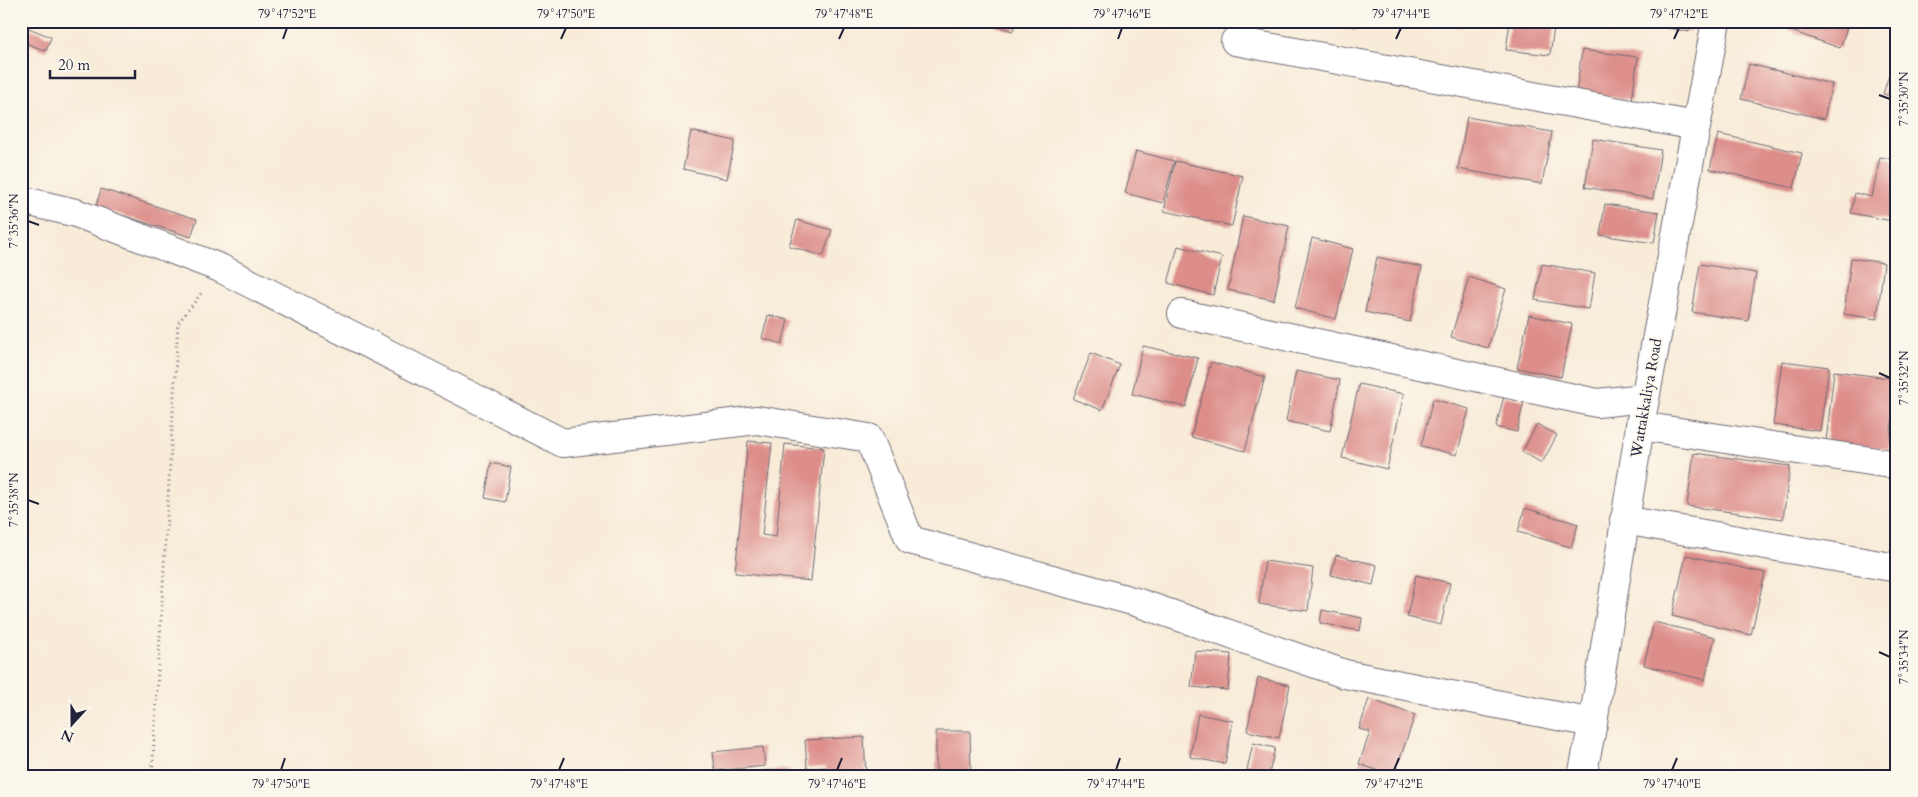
<svg xmlns="http://www.w3.org/2000/svg" width="1918" height="797" viewBox="0 0 1918 797" font-family="Cardo,serif">
  <style>
    .building { fill: #dd8e8a }
    .lines { fill: none; stroke-linecap: round; stroke-linejoin: round }
    .street-casing { stroke: #6d6872; stroke-width: 30 }
    .path { stroke: #6d6872; stroke-width: 3; stroke-dasharray: 1 4; stroke-linecap: butt }
    .street { stroke: #fff; stroke-width: 28 }
    .ticks { fill: none; stroke: #22223b; stroke-width: 2 }
    .labels { text-anchor: middle; stroke-width: 4; stroke-linejoin: round; paint-order: stroke }
    .street-label { font-size: 15px; fill: #22223b; stroke: #fbf7ec }
    .neatline { fill: none; stroke: #22223b; stroke-width: 2 }
    .ticks-label { font-size: 12px; text-anchor: middle; fill: #22223b }
  </style>
  <rect width="100%" height="100%" fill="#fbf7ec"/>
  <filter id="ink" filterUnits="userSpaceOnUse"><feTurbulence type="fractalNoise" baseFrequency=".02" numOctaves="2"/><feDisplacementMap in="SourceGraphic" scale="10" xChannelSelector="R" yChannelSelector="G"/><feConvolveMatrix kernelMatrix="1 2 1 2 8 2 1 2 1" color-interpolation-filters="sRGB"/></filter>
  <filter id="wash" filterUnits="userSpaceOnUse"><feTurbulence type="fractalNoise" baseFrequency=".0096" numOctaves="4" result="noise"/><feDisplacementMap in="SourceGraphic" scale="20" xChannelSelector="R" yChannelSelector="G"/><feGaussianBlur stdDeviation="1.12" result="paint"/><feColorMatrix in="noise" values="0 0 0 0 0 0 0 0 0 0 0 0 0 0 0 0 0 1.4 0 .05"/><feComposite in="paint" operator="in"/></filter>
  <g filter="url(#wash)">
    <rect width="100%" height="100%" fill="#f8ebd8"/>
    <g id="blocks">
      <!-- building -->
      <g class="building">
        <polygon points="996,21 1016,21 1013,31 995,26"/>
        <polygon points="1329,21 1357,21 1356,27"/>
        <polygon points="1433,21 1461,21 1460,27"/>
        <polygon points="1510,21 1555,21 1550,55 1506,50"/>
        <polygon points="1629,21 1690,21 1689,32"/>
        <polygon points="1762,21 1849,21 1840,48"/>
        <polygon points="21,25 51,37 46,51 21,41"/>
        <polygon points="1582,50 1638,57 1632,100 1576,93"/>
        <polygon points="1896,53 1897,53 1897,98 1883,94"/>
        <polygon points="1749,64 1832,84 1824,119 1741,99"/>
        <polygon points="1467,117 1552,132 1542,184 1458,169"/>
        <polygon points="691,131 735,141 727,179 683,169"/>
        <polygon points="1718,134 1802,153 1794,188 1710,169"/>
        <polygon points="1593,139 1661,150 1653,199 1585,187"/>
        <polygon points="1136,151 1174,161 1163,203 1125,193"/>
        <polygon points="1880,157 1897,160 1897,222 1851,213 1855,193 1872,197"/>
        <polygon points="1175,161 1243,176 1232,226 1164,211"/>
        <polygon points="101,189 197,219 191,237 96,207"/>
        <polygon points="1605,204 1659,212 1654,243 1600,235"/>
        <polygon points="1243,216 1289,226 1274,300 1228,290"/>
        <polygon points="797,220 832,230 823,256 789,246"/>
        <polygon points="1312,238 1353,249 1336,319 1295,308"/>
        <polygon points="1178,246 1222,257 1213,295 1168,283"/>
        <polygon points="1377,257 1422,267 1410,322 1365,312"/>
        <polygon points="1851,258 1884,263 1877,319 1844,314"/>
        <polygon points="1542,264 1595,273 1589,309 1535,300"/>
        <polygon points="1700,264 1756,273 1748,321 1692,312"/>
        <polygon points="1469,277 1506,289 1488,348 1451,337"/>
        <polygon points="768,315 788,320 782,344 762,338"/>
        <polygon points="1529,315 1572,324 1561,377 1517,368"/>
        <polygon points="1143,346 1198,358 1186,407 1132,394"/>
        <polygon points="1091,353 1120,365 1102,410 1073,399"/>
        <polygon points="1782,361 1829,367 1820,431 1773,425"/>
        <polygon points="1211,362 1265,377 1245,451 1191,437"/>
        <polygon points="1296,371 1340,380 1330,431 1286,421"/>
        <polygon points="1834,371 1897,379 1889,450 1826,442"/>
        <polygon points="1359,384 1404,394 1387,469 1342,458"/>
        <polygon points="1504,396 1524,400 1517,432 1496,427"/>
        <polygon points="1433,399 1469,409 1457,455 1421,446"/>
        <polygon points="1537,424 1557,435 1542,463 1522,452"/>
        <polygon points="748,441 772,443 762,535 776,537 785,444 824,448 811,581 735,573"/>
        <polygon points="1694,453 1790,466 1783,519 1687,506"/>
        <polygon points="491,463 511,467 505,502 485,498"/>
        <polygon points="1525,508 1578,524 1571,547 1518,532"/>
        <polygon points="1336,555 1377,565 1373,585 1331,575"/>
        <polygon points="1686,555 1765,573 1751,635 1672,616"/>
        <polygon points="1265,561 1313,568 1308,611 1259,604"/>
        <polygon points="1416,575 1450,583 1441,625 1407,617"/>
        <polygon points="1322,610 1362,618 1360,631 1320,623"/>
        <polygon points="1654,622 1715,637 1705,680 1644,665"/>
        <polygon points="1895,628 1897,628 1897,658 1893,658"/>
        <polygon points="1195,651 1231,654 1228,690 1191,687"/>
        <polygon points="1258,678 1290,685 1279,738 1247,731"/>
        <polygon points="1369,699 1415,715 1394,776 1359,764 1370,732 1359,729"/>
        <polygon points="1198,714 1233,721 1225,764 1190,757"/>
        <polygon points="936,731 970,731 971,773 936,774"/>
        <polygon points="864,737 866,776 826,776 826,767 807,768 805,740"/>
        <polygon points="1253,743 1275,748 1269,774 1247,770"/>
        <polygon points="763,747 765,766 715,771 713,752"/>
        <polygon points="789,769 789,776 742,776 742,773"/>
      </g>
    </g>
  </g>
  <g filter="url(#ink)">
    <use href="#blocks" fill-opacity="0" stroke="#6d6872" stroke-width="1"/>
    <g class="lines">
      <!-- street casing -->
      <g class="street-casing">
        <g id="street">
          <polyline points="1235,41 1696,126"/>
          <polyline points="21,200 76,213 220,268 563,443 757,420 869,438 910,540 1136,602 1345,674 1593,723"/>
          <polyline points="1182,314 1597,403 1645,398"/>
          <polyline points="1640,426 1897,465"/>
          <polyline points="1624,520 1897,568"/>
          <polyline points="1582,776 1593,723 1640,426 1716,21"/>
        </g>
      </g>
      <!-- path -->
      <polyline class="path" points="152,776 178,323 203,291"/>
      <!-- street -->
      <use href="#street" class="street"/>
    </g>
  </g>
  <!-- ticks -->
  <path class="ticks" d="M283 39 287 28M561 39 566 28M839 39 844 28M1118 39 1122 28M1396 39 1401 28M1674 39 1679 28M1879 95 1890 99M28 221 39 225M1879 373 1890 378M28 500 39 504M1879 652 1890 657M281 770 285 758M559 770 564 758M837 770 842 758M1116 770 1120 758M1394 770 1399 758M1672 770 1677 758"/>
  <g class="labels">
    <!-- street labels -->
    <g class="street-label">
      <text transform="translate(1646 398) rotate(-80)" y="5">Wattakkaliya Road</text>
    </g>
  </g>
  <!-- margin -->
  <rect width="1918" height="797" fill="none" stroke="#fbf7ec" stroke-width="55"/>
  <!-- north arrow -->
  <g transform="translate(72 724) rotate(201)" stroke="#fbf7ec" stroke-width="4" paint-order="stroke">
  <path d="M0-4L9 19L0 12L-9 19Z" fill="#22223b"/>
  <text y="-8" font-size="14" font-weight="bold" text-anchor="middle" fill="#22223b">N</text>
  </g>
  <!-- scale -->
  <path d="M50 70v8h85v-8" fill="none" stroke="#22223b" stroke-width="2.5"/>
  <text x="58" y="70" font-size="15" fill="#22223b" stroke="#fbf7ec" stroke-width="4" paint-order="stroke">20 m</text>
  <rect x="28" y="28" width="1862" height="742" class="neatline"/>
  <g class="ticks-label">
    <text x="287" y="18">79°47'52"E</text>
    <text x="566" y="18">79°47'50"E</text>
    <text x="844" y="18">79°47'48"E</text>
    <text x="1122" y="18">79°47'46"E</text>
    <text x="1401" y="18">79°47'44"E</text>
    <text x="1679" y="18">79°47'42"E</text>
    <text transform="translate(1904 99) rotate(-90)" y="4">7°35'30"N</text>
    <text transform="translate(14 221) rotate(-90)" y="4">7°35'36"N</text>
    <text transform="translate(1904 378) rotate(-90)" y="4">7°35'32"N</text>
    <text transform="translate(14 500) rotate(-90)" y="4">7°35'38"N</text>
    <text transform="translate(1904 657) rotate(-90)" y="4">7°35'34"N</text>
    <text x="281" y="788">79°47'50"E</text>
    <text x="559" y="788">79°47'48"E</text>
    <text x="837" y="788">79°47'46"E</text>
    <text x="1116" y="788">79°47'44"E</text>
    <text x="1394" y="788">79°47'42"E</text>
    <text x="1672" y="788">79°47'40"E</text>
  </g>
</svg>
